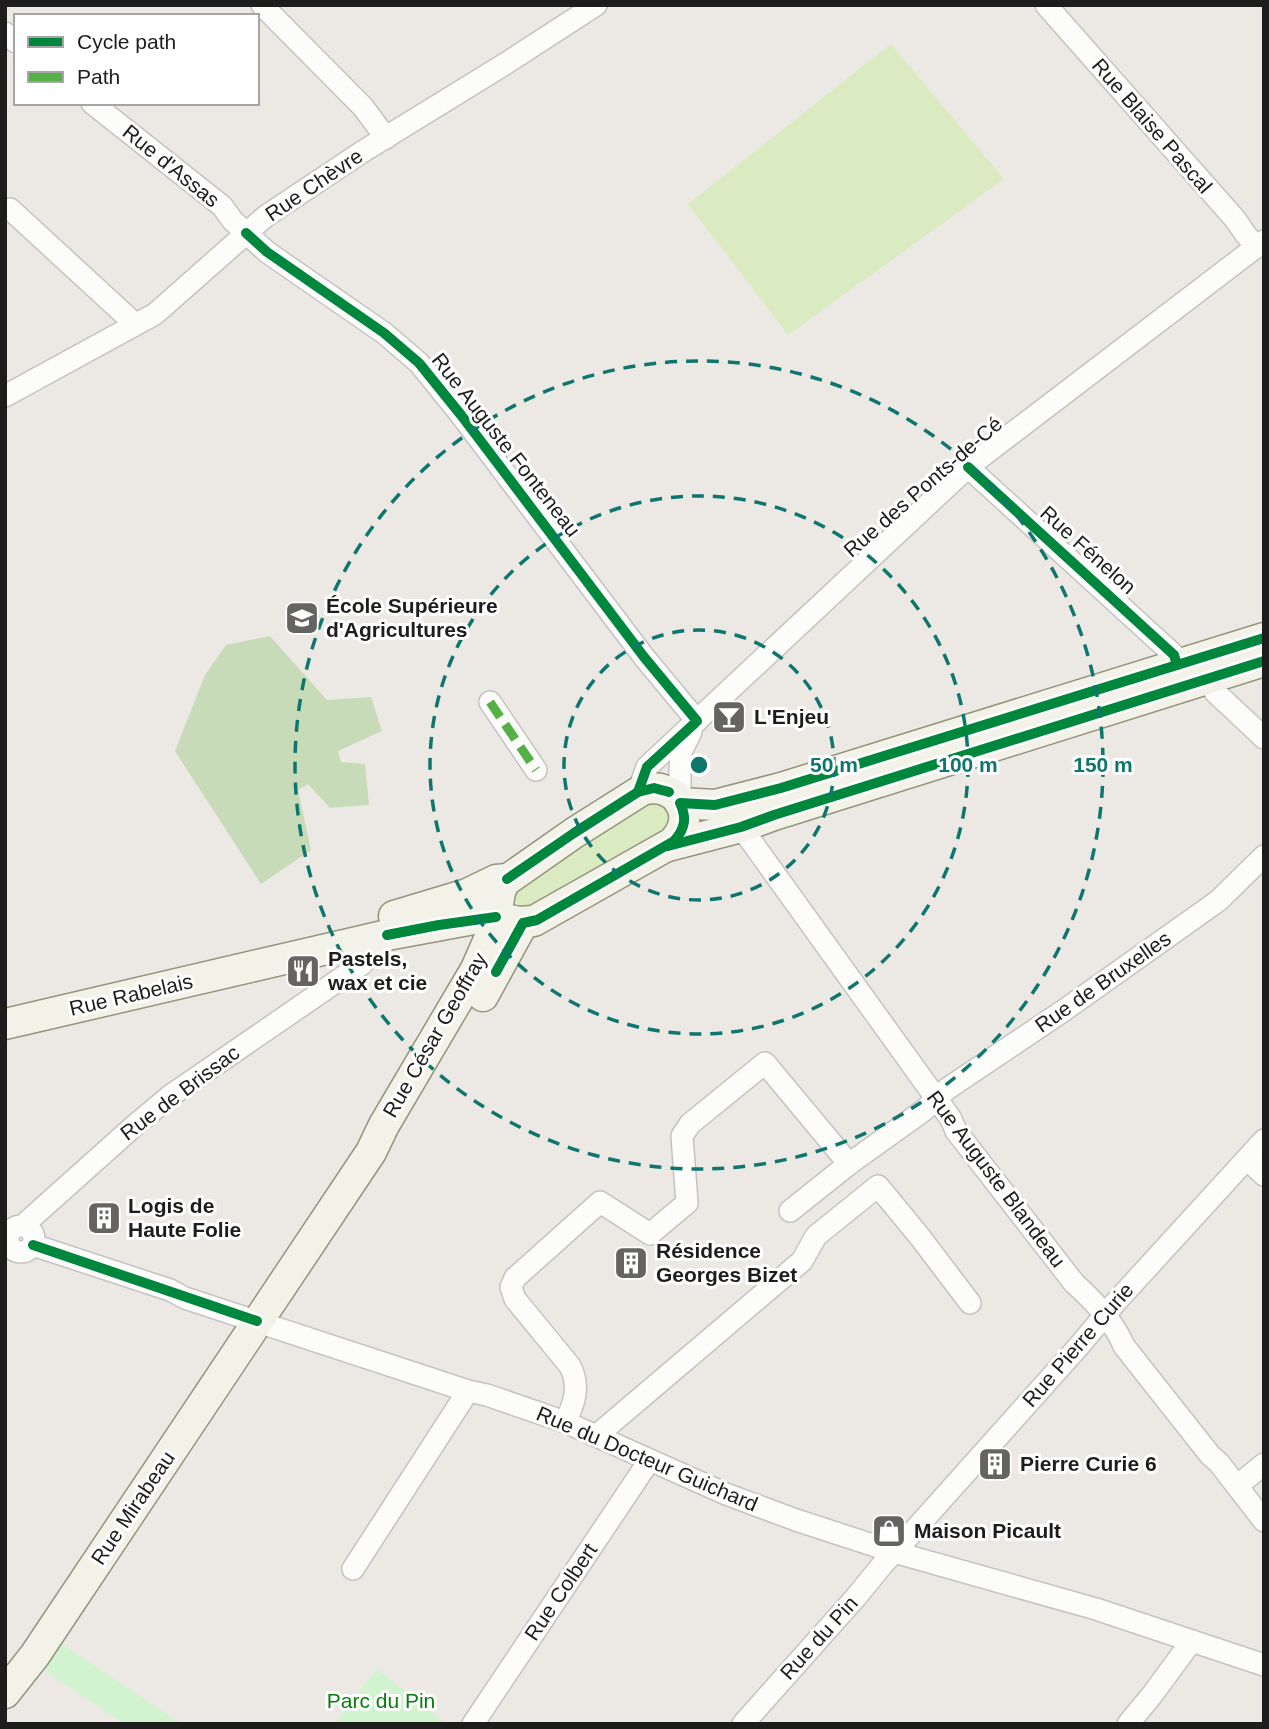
<svg xmlns="http://www.w3.org/2000/svg" width="1269" height="1729" viewBox="0 0 1269 1729" font-family="Helvetica,sans-serif">
  <style>
    .grass { fill: #daebc2 }
    .forest { fill: #c7dbb8 }
    .park { fill: #d2f3d0 }
    .lines { fill: none; stroke-linecap: round; stroke-linejoin: round }
    .street-casing { stroke: #c4c3c1; stroke-width: 24 }
    .secondary-casing { stroke: #95957c; stroke-width: 33 }
    .street { stroke: #fcfcfb; stroke-width: 21 }
    .secondary { stroke: #f3f2e9; stroke-width: 30 }
    .quiet { stroke: #55b145; stroke-width: 9; stroke-dasharray: 18 9; stroke-linecap: butt }
    .cycleway-casing { stroke: #fff; stroke-width: 15 }
    .cycleway { stroke: #00873e; stroke-width: 10 }
    .ring { fill: none; stroke: #0f766e; stroke-width: 3.5; stroke-dasharray: 12 9 }
    .labels { text-anchor: middle; stroke-width: 6; stroke-linejoin: round; paint-order: stroke }
    .street-label { font-size: 21px; fill: #1d1d1d; stroke: #fff }
    .poi-label { font-size: 21px; font-weight: bold; fill: #1d1d1d; stroke: #fff; text-anchor: start }
    .park-label { font-size: 21px; fill: #06800b; stroke: #fff }
    .centre { fill: #0f766e; stroke: #fff; stroke-width: 3.5 }
    .ring-label { font-size: 21px; text-anchor: middle; font-weight: bold; fill: #0f766e; stroke: #fff; stroke-width: 6; stroke-linejoin: round; paint-order: stroke }
  </style>
  <rect width="100%" height="100%" fill="#ece9e5"/>
  <!-- grass -->
  <g class="grass">
    <polygon points="891,44 1004,179 788,335 688,204"/>
    <path d="M657 800 672 812 663 838 528 906C516 907 513 900 515 890L645 803Z"/>
  </g>
  <!-- forest -->
  <polygon class="forest" points="270,636 327,700 371,697 382,731 338,751 341,762 365,764 369,805 330,808 308,784 298,790 311,850 261,884 175,751 205,675 226,645"/>
  <!-- park -->
  <g class="park">
    <polygon points="61,1643 182,1724 125,1724 44,1670"/>
    <polygon points="377,1669 447,1724 334,1724"/>
  </g>
  <g class="lines">
    <!-- street casing -->
    <g class="street-casing">
      <g id="street">
        <polyline points="262,5 363,107 386,138"/>
        <polyline points="1046,5 1235,219 1246,235 1257,247"/>
        <polyline points="5,33 16,42"/>
        <polyline points="92,103 222,206 233,221 267,252 384,333 419,363 461,415 644,657 697,721"/>
        <polyline points="10,209 135,324"/>
        <polyline points="5,396 155,314 266,216 362,152 505,64 596,5"/>
        <polyline points="968,467 1174,655 1177,665"/>
        <polyline points="1210,678 1215,692 1264,738"/>
        <polyline points="490,702 536,770"/>
        <polyline points="638,792 647,767 968,467 1264,241"/>
        <polyline points="680,803 680,770 681,752 691,732"/>
        <path d="M741 827 951 1119 956 1131 1074 1283C1093 1300 1114 1322 1124 1346L1210 1455 1219 1463 1264 1521"/>
        <polyline points="1247,1159 1264,1175"/>
        <polyline points="849,1164 923,1111 947,1089 1063,1011 1218,901 1264,856"/>
        <circle cx="21" cy="1239" r="13"/>
        <polyline points="27,1226 28,1221 133,1127 170,1096 362,964 388,934"/>
        <polyline points="33,1245 170,1290 185,1298 468,1391 487,1395 565,1422 726,1494 796,1520 894,1552 1096,1609 1264,1665"/>
        <path d="M565 1422C575 1403 580 1385 570 1366L515 1299 511 1287 515 1278 600 1202 650 1234 687 1203 682 1136 690 1124 765 1063 849 1164 790 1211"/>
        <polyline points="596,1436 802,1261 816,1236 878,1186 920,1237 970,1303"/>
        <polyline points="1237,1486 1264,1464"/>
        <polyline points="353,1569 468,1391"/>
        <polyline points="473,1724 649,1461"/>
        <polyline points="743,1724 856,1597 883,1564 902,1544 1079,1346 1115,1303 1264,1140"/>
        <polyline points="1128,1724 1152,1695 1191,1642"/>
      </g>
    </g>
    <!-- secondary casing -->
    <g class="secondary-casing">
      <g id="secondary">
        <polyline points="680,803 715,805 781,788 1264,638"/>
        <polyline points="668,846 741,827 774,815 1264,661"/>
        <polyline points="394,916 467,894 496,880 507,879"/>
        <polyline points="483,996 523,923"/>
        <path d="M5 1024 387 935 479 918 496 917 519 922 534 921 672 843C699 818 678 780 642 790L574 833 504 882 500 892 494 928 476 969 384 1125 371 1152 35 1655 5 1693"/>
      </g>
    </g>
    <!-- street -->
    <use href="#street" class="street"/>
    <!-- secondary -->
    <use href="#secondary" class="secondary"/>
    <!-- quiet -->
    <polyline class="quiet" points="490,702 536,770"/>
    <!-- cycleway casing -->
    <g class="cycleway-casing">
      <g id="cycleway">
        <polyline points="246,233 267,252 384,333 419,363 461,415 644,657 697,721"/>
        <polyline points="968,467 1174,655 1177,665"/>
        <polyline points="638,792 647,767 695,723"/>
        <polyline points="668,846 741,827 774,815 1264,661"/>
        <polyline points="507,879 574,833 638,792 654,788 669,792"/>
        <polyline points="387,935 439,925 496,917"/>
        <path d="M496 972 523 923 537 920 674 841C685 829 687 818 680 803L715 805 781 788 1264 638"/>
        <polyline points="33,1245 257,1321"/>
      </g>
    </g>
    <!-- cycleway -->
    <use href="#cycleway" class="cycleway"/>
  </g>
  <!-- distance rings -->
  <g class="ring">
    <circle cx="699" cy="765" r="135"/>
    <circle cx="699" cy="765" r="269"/>
    <circle cx="699" cy="765" r="404"/>
  </g>
  <!-- icons -->
  <defs>
    <g id="university-square" transform="scale(1.75)"><rect x="-9" y="-9" width="18" height="18" rx="4" fill="#656463" stroke="#fff"/><path d="M0-5L7-2L0 1L-7-2ZM-4 1L0 2.5L4 1V4Q0 6-4 4Z" fill="#fff"/></g>
    <g id="bar-square" transform="scale(1.75)"><rect x="-9" y="-9" width="18" height="18" rx="4" fill="#656463" stroke="#fff"/><path d="M-6-5H6L.8 .8V4.5H3.5V6h-7V4.5H-.8V.8Z" fill="#fff"/></g>
    <g id="restaurant-square" transform="scale(1.75)"><rect x="-9" y="-9" width="18" height="18" rx="4" fill="#656463" stroke="#fff"/><path d="M-5-6h1v4h1v-4h1v4h1v-4h1v5L-1.5 .5V6h-2V.5L-5-1ZM5-6V6H3V1.5H1.5Q1.5-4 5-6Z" fill="#fff"/></g>
    <g id="building-square" transform="scale(1.75)"><rect x="-9" y="-9" width="18" height="18" rx="4" fill="#656463" stroke="#fff"/><path d="M-4-6H4V6H1V3H-1V6H-4ZM-2.5-4.3h1.7v1.8h-1.7ZM.8-4.3h1.7v1.8H.8ZM-2.5-1h1.7V.8h-1.7ZM.8-1h1.7V.8H.8Z" fill="#fff"/></g>
    <g id="shop-square" transform="scale(1.75)"><rect x="-9" y="-9" width="18" height="18" rx="4" fill="#656463" stroke="#fff"/><path d="M-5-2.5h2.3a2.7 3.5 0 0 1 5.4 0H5L5.5 6h-11ZM-1.5-2.5h3a1.5 2.3 0 0 0-3 0Z" fill="#fff"/></g>
  </defs>
  <g fill-rule="evenodd">
    <use href="#university-square" x="302" y="618"/>
    <use href="#bar-square" x="729" y="717"/>
    <use href="#restaurant-square" x="303" y="971"/>
    <use href="#building-square" x="104" y="1218"/>
    <use href="#building-square" x="631" y="1263"/>
    <use href="#building-square" x="995" y="1464"/>
    <use href="#shop-square" x="889" y="1531"/>
  </g>
  <g class="labels">
    <!-- street labels -->
    <g class="street-label">
      <text transform="translate(1152 126) rotate(49)" y="7">Rue Blaise Pascal</text>
      <text transform="translate(171 166) rotate(39)" y="7">Rue d'Assas</text>
      <text transform="translate(314 185) rotate(-34)" y="7">Rue Chèvre</text>
      <text transform="translate(506 445) rotate(52)" y="7">Rue Auguste Fonteneau</text>
      <text transform="translate(923 487) rotate(-41)" y="7">Rue des Ponts-de-Cé</text>
      <text transform="translate(1088 550) rotate(42)" y="7">Rue Fénelon</text>
      <text transform="translate(1103 982) rotate(-35)" y="7">Rue de Bruxelles</text>
      <text transform="translate(131 995) rotate(-13)" y="7">Rue Rabelais</text>
      <text transform="translate(435 1035) rotate(-60)" y="7">Rue César Geoffray</text>
      <text transform="translate(180 1093) rotate(-37)" y="7">Rue de Brissac</text>
      <text transform="translate(996 1179) rotate(53)" y="7">Rue Auguste Blandeau</text>
      <text transform="translate(1078 1345) rotate(-49)" y="7">Rue Pierre Curie</text>
      <text transform="translate(647 1459) rotate(23)" y="7">Rue du Docteur Guichard</text>
      <text transform="translate(133 1508) rotate(-56)" y="7">Rue Mirabeau</text>
      <text transform="translate(561 1592) rotate(-56)" y="7">Rue Colbert</text>
      <text transform="translate(819 1638) rotate(-48)" y="7">Rue du Pin</text>
    </g>
    <!-- poi labels -->
    <g class="poi-label">
      <text x="326" y="613">École Supérieure<tspan x="326" dy="24">d'Agricultures</tspan></text>
      <text x="754" y="724">L'Enjeu</text>
      <text x="328" y="966">Pastels,<tspan x="328" dy="24">wax et cie</tspan></text>
      <text x="128" y="1213">Logis de<tspan x="128" dy="24">Haute Folie</tspan></text>
      <text x="656" y="1258">Résidence<tspan x="656" dy="24">Georges Bizet</tspan></text>
      <text x="1020" y="1471">Pierre Curie 6</text>
      <text x="914" y="1538">Maison Picault</text>
    </g>
    <!-- park labels -->
    <g class="park-label">
      <text x="381" y="1708">Parc du Pin</text>
    </g>
  </g>
  <circle cx="699" cy="765" r="10" class="centre"/>
  <g class="ring-label">
    <text x="834" y="772">50 m</text>
    <text x="968" y="772">100 m</text>
    <text x="1103" y="772">150 m</text>
  </g>
  <!-- border -->
  <rect width="1269" height="1729" fill="none" stroke="#1d1d1d" stroke-width="14"/>
  <!-- legend -->
  <rect x="14" y="14" width="245" height="91" fill="#ffffff" stroke="#a5a5a5" stroke-width="2"/>
  <rect x="28" y="37" width="35" height="10" fill="#00873e" stroke="#a5a5a5" stroke-width="2"/>
  <text x="77" y="49" font-size="21" fill="#1d1d1d">Cycle path</text>
  <rect x="28" y="72" width="35" height="10" fill="#55b145" stroke="#a5a5a5" stroke-width="2"/>
  <text x="77" y="84" font-size="21" fill="#1d1d1d">Path</text>
</svg>
